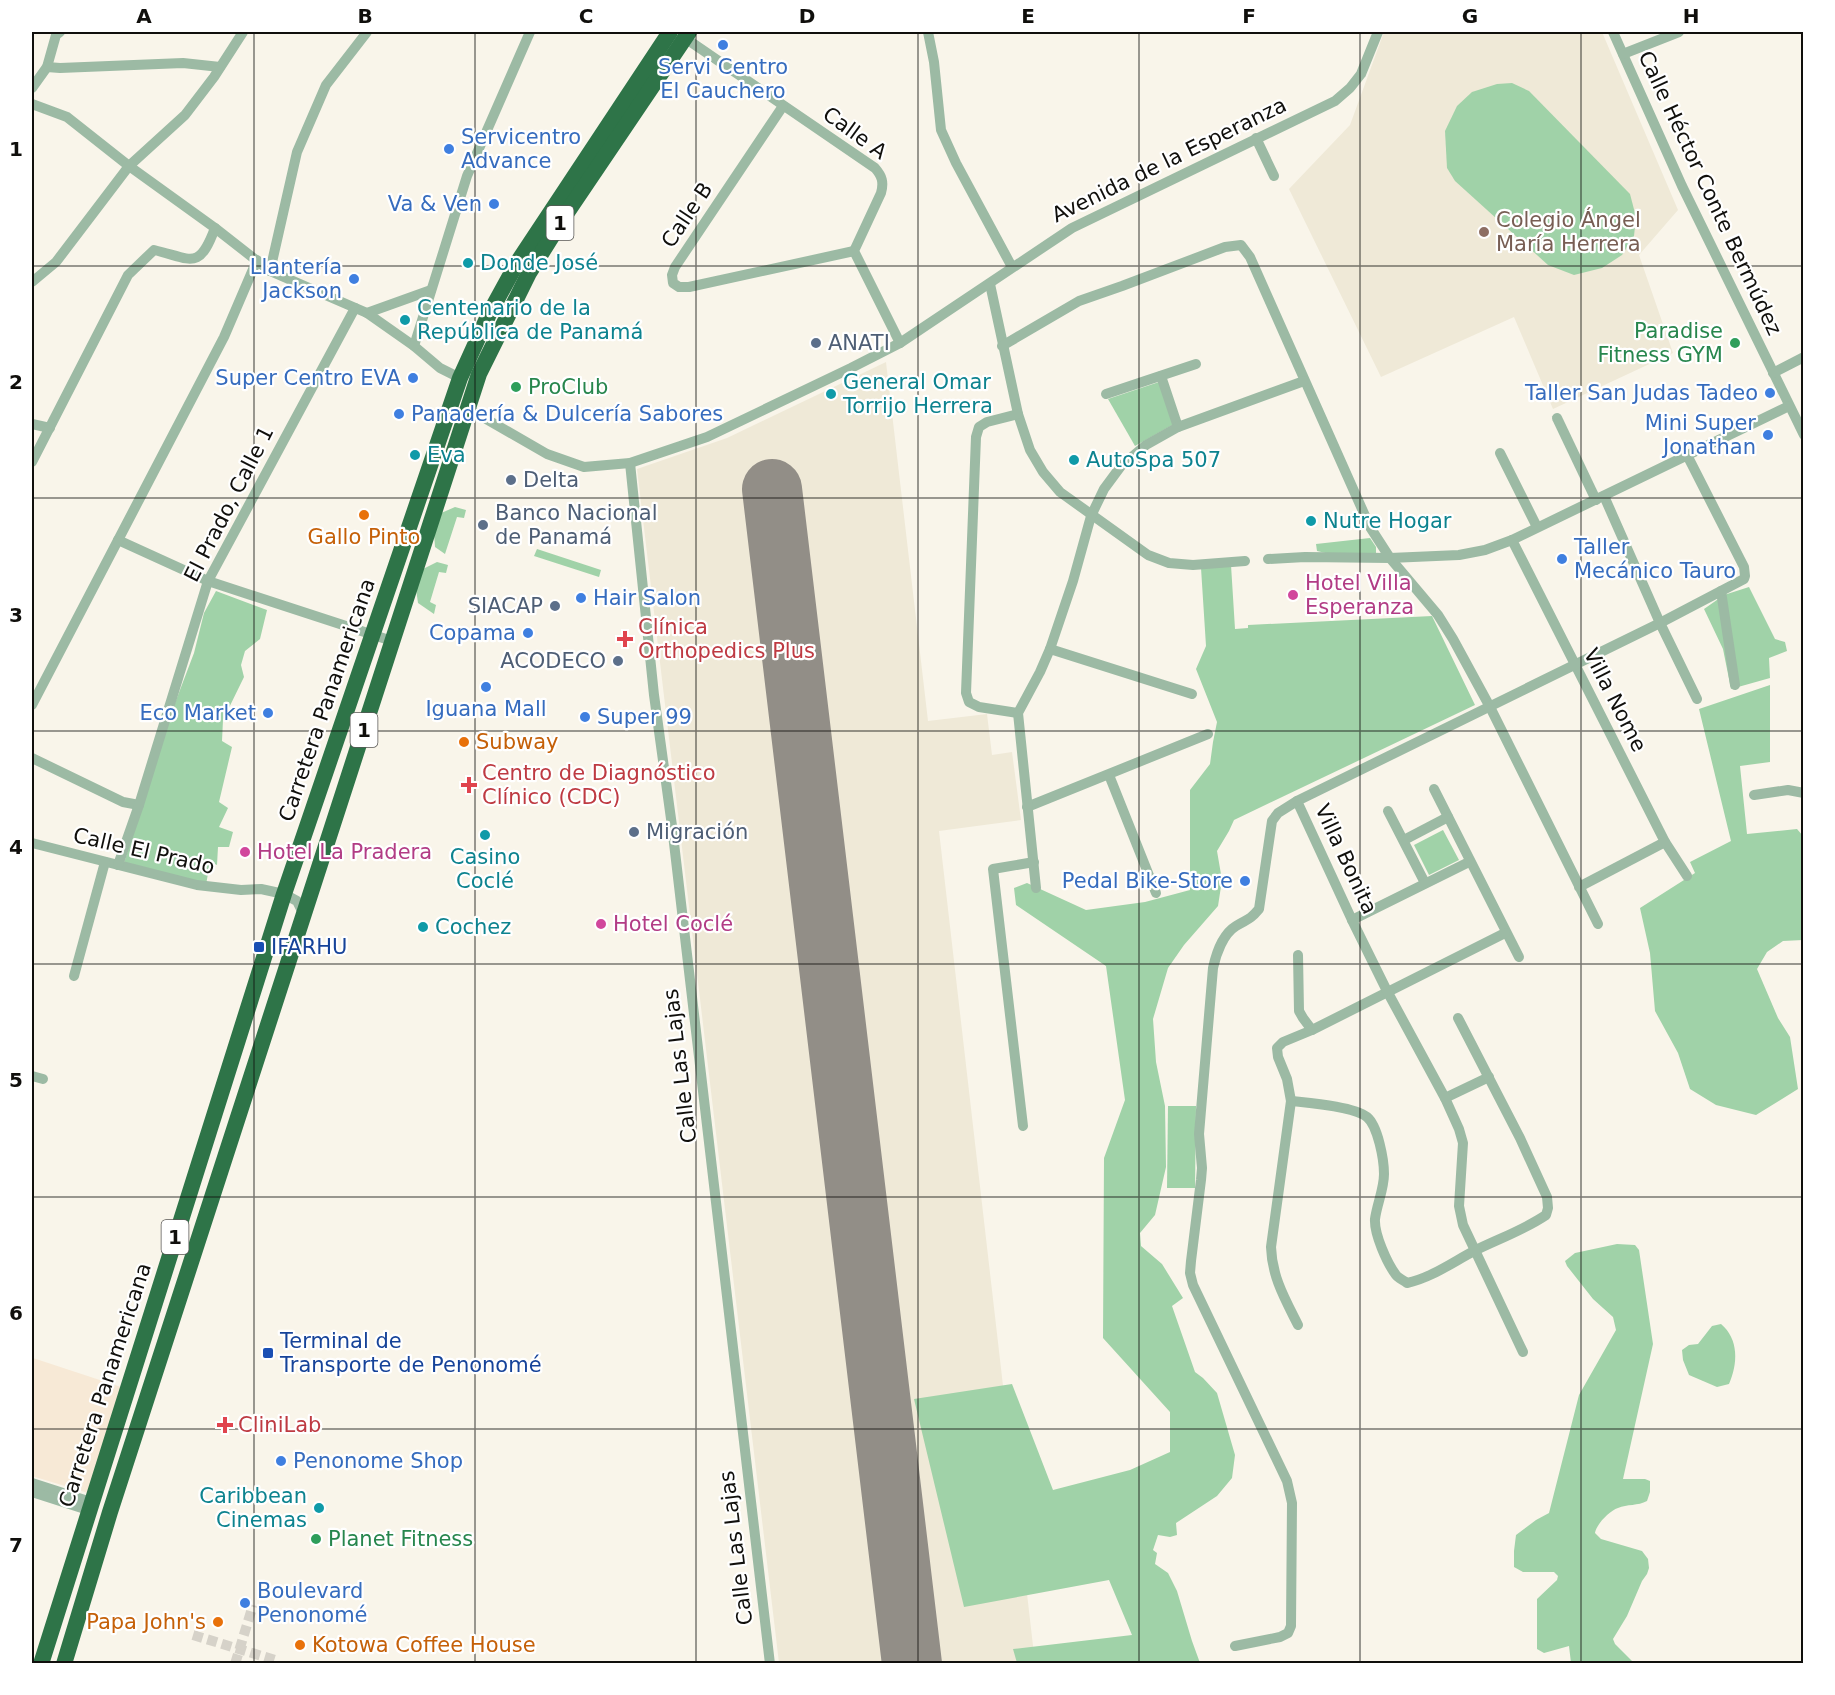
<svg xmlns="http://www.w3.org/2000/svg" width="1835" height="1695" viewBox="0 0 1835 1695" font-family="'DejaVu Sans',sans-serif">
  <style>
    .commercial { fill: #f7e9d6 }
    .built { fill: #efe9d7 }
    .green { fill: #a0d2a8 }
    .lines { fill: none; stroke-linecap: round; stroke-linejoin: round }
    .runway { stroke: #928e87; stroke-width: 60 }
    .minor-tunnel { stroke: #d6d2c9; stroke-width: 10; stroke-dasharray: 10 5; stroke-linecap: butt }
    .minor { stroke: #9cbaa4; stroke-width: 10 }
    .highway { stroke: #2e7448; stroke-width: 16 }
    .grid { fill: none; stroke: #100f0c; stroke-width: 1.5; stroke-opacity: 0.55 }
    .shop-dot { fill: #3f7fe0; stroke: #fff; stroke-width: 2 }
    .education-dot { fill: #8d6e63; stroke: #fff; stroke-width: 2 }
    .culture-dot { fill: #0f9aa8; stroke: #fff; stroke-width: 2 }
    .service-dot { fill: #5c6f8a; stroke: #fff; stroke-width: 2 }
    .leisure-dot { fill: #2e9e5b; stroke: #fff; stroke-width: 2 }
    .food-dot { fill: #e8710a; stroke: #fff; stroke-width: 2 }
    .hotel-dot { fill: #d1479c; stroke: #fff; stroke-width: 2 }
    .health-dot { fill: #e0444e; stroke: #fff; stroke-width: 2 }
    .transit-dot { fill: #1a4fb4; stroke: #fff; stroke-width: 2 }
    .labels { text-anchor: middle; stroke-width: 4.5; stroke-linejoin: round; paint-order: stroke }
    .shield { fill: #fff; stroke: #585755; stroke-width: 1.5 }
    .shield-label { font-size: 20px; font-weight: bold; fill: #100f0c }
    .shop-label { font-size: 21px; fill: #366cbe; stroke: #fff; text-anchor: end }
    .street-label { font-size: 21px; fill: #100f0c; stroke: #fff }
    .education-label { font-size: 21px; fill: #785e54; stroke: #fff; text-anchor: start }
    .culture-label { font-size: 21px; fill: #0d838f; stroke: #fff; text-anchor: start }
    .leisure-label { font-size: 21px; fill: #27864d; stroke: #fff; text-anchor: start }
    .service-label { font-size: 21px; fill: #4e5e75; stroke: #fff; text-anchor: start }
    .food-label { font-size: 21px; fill: #c56008; stroke: #fff; text-anchor: start }
    .hotel-label { font-size: 21px; fill: #b23c85; stroke: #fff; text-anchor: start }
    .health-label { font-size: 21px; fill: #be3a42; stroke: #fff; text-anchor: start }
    .transit-label { font-size: 21px; fill: #164399; stroke: #fff; text-anchor: start }
    .neatline { fill: none; stroke: #100f0c; stroke-width: 2 }
    .grid-label { font-size: 20px; text-anchor: middle; font-weight: bold; fill: #100f0c }
  </style>
  <rect width="100%" height="100%" fill="#f9f5ea"/>
  <!-- commercial -->
  <polygon class="commercial" points="33,1358 121,1387 88,1493 32,1476"/>
  <!-- built -->
  <g class="built">
    <polygon points="1384,32 1602,32 1678,210 1639,255 1673,353 1553,409 1514,317 1381,377 1289,189 1350,125"/>
    <polygon points="886,362 928,721 987,714 992,755 1012,752 1021,820 939,831 1035,1663 779,1663 637,469 727,438"/>
  </g>
  <!-- green -->
  <g class="green">
    <polygon points="1512,83 1529,91 1630,194 1636,217 1634,236 1622,255 1602,268 1574,275 1548,265 1455,181 1447,168 1445,131 1457,106 1472,92 1497,84"/>
    <polygon points="1159,382 1174,424 1135,446 1108,399"/>
    <polygon points="455,507 466,510 464,518 457,517 445,554 435,547 434,533 439,514"/>
    <polygon points="1370,538 1376,547 1376,557 1334,555 1317,551 1316,544"/>
    <polygon points="537,549 601,570 599,577 534,556"/>
    <polygon points="437,562 448,565 446,573 439,572 430,602 436,605 434,614 418,603 416,589 421,570"/>
    <polygon points="1231,565 1235,629 1248,628 1248,625 1432,616 1475,705 1234,820 1229,831 1217,851 1222,880 1218,906 1184,945 1168,968 1153,1019 1156,1062 1165,1106 1166,1167 1155,1215 1140,1233 1141,1246 1162,1264 1183,1298 1172,1306 1195,1372 1203,1378 1217,1393 1235,1455 1232,1478 1217,1496 1176,1523 1177,1535 1170,1537 1158,1535 1153,1550 1157,1553 1155,1564 1168,1573 1177,1591 1192,1641 1200,1663 1017,1663 1013,1649 1132,1635 1109,1580 964,1607 914,1399 1012,1384 1053,1490 1130,1470 1170,1452 1170,1412 1103,1338 1104,1158 1125,1100 1106,966 1016,905 1014,888 1027,883 1086,910 1145,902 1190,890 1190,790 1210,764 1213,742 1217,722 1196,669 1206,646 1201,568"/>
    <polygon points="1749,587 1775,639 1785,642 1787,651 1769,658 1770,678 1731,689 1723,649 1704,609 1724,595"/>
    <polygon points="216,591 267,610 260,639 245,651 241,665 244,677 223,720 222,741 232,747 219,802 228,808 219,827 233,832 229,847 218,847 217,865 210,862 206,885 123,866 175,703 194,653 204,613"/>
    <polygon points="1770,685 1770,762 1740,766 1747,834 1797,829 1803,836 1803,940 1783,941 1767,952 1757,969 1778,1018 1790,1037 1798,1089 1756,1115 1716,1105 1690,1089 1678,1053 1655,1011 1650,953 1640,908 1695,873 1690,862 1731,841 1699,709"/>
    <polygon points="1443,830 1459,860 1429,875 1414,845"/>
    <polygon points="1168,1106 1196,1106 1195,1188 1167,1188"/>
    <path d="M1617 1244 1635 1245 1639 1250 1653 1344 1623 1479H1645L1650 1481V1492L1647 1501C1638 1506 1627 1504 1618 1508 1609 1511 1596 1525 1595 1533L1601 1539 1642 1551 1648 1559 1649 1568 1647 1574 1642 1581 1627 1616 1613 1639 1615 1644 1634 1663H1571L1569 1646 1544 1653 1537 1649V1599L1557 1580 1558 1576 1554 1572H1523L1514 1567V1551L1516 1535 1536 1520 1549 1513 1579 1395 1616 1330 1613 1317 1593 1299 1567 1266 1565 1261 1575 1253Z"/>
    <path d="M1721 1324C1739 1339 1738 1364 1729 1384L1717 1387 1689 1375 1683 1360 1682 1350 1689 1345 1698 1344 1712 1326Z"/>
  </g>
  <g class="lines">
    <!-- runway -->
    <polyline class="runway" points="772,489 912,1664"/>
    <!-- minor-tunnel -->
    <g class="minor-tunnel">
      <polyline points="193,1635 275,1660"/>
      <polyline points="235,1664 253,1605"/>
    </g>
    <!-- minor -->
    <g class="minor">
      <polyline points="928,32 934,62 941,130 956,163 1012,267"/>
      <polyline points="1613,32 1682,186 1804,435"/>
      <path d="M685 38 875 168C882 176 884 182 881 193L854 251 900 343"/>
      <polyline points="1623,54 1679,32"/>
      <polyline points="47,67 60,68 183,63 220,67"/>
      <polyline points="32,88 47,67 56,35 60,32"/>
      <polyline points="32,104 67,117 129,166 215,228 270,271 367,313 414,346 440,368 460,378"/>
      <polyline points="783,106 675,267 672,275 673,283 679,287 689,287 854,251"/>
      <polyline points="1256,138 1274,176"/>
      <polyline points="270,271 297,152 326,85 367,32"/>
      <polyline points="32,282 56,262 129,166 185,115 214,77 243,32"/>
      <polyline points="990,284 1018,414 1030,450 1043,472 1060,492 1148,555 1169,563 1193,565 1245,561"/>
      <polyline points="367,313 431,290"/>
      <polyline points="414,346 467,176 530,32"/>
      <polyline points="1002,346 1079,301 1122,286 1225,247 1241,245 1250,257 1370,527 1390,558 1438,615 1453,639 1490,707 1598,924"/>
      <polyline points="1773,373 1804,357"/>
      <polyline points="1161,376 1178,427"/>
      <polyline points="1106,394 1196,364"/>
      <polyline points="467,408 547,454 584,467 630,463 707,437 851,368 900,343 1072,228 1335,101 1350,88 1361,74 1378,32"/>
      <polyline points="1018,414 987,422 979,427 976,437 966,693 969,702 979,707 1018,713"/>
      <polyline points="1557,418 1596,500"/>
      <polyline points="32,424 50,428"/>
      <polyline points="1500,453 1537,527"/>
      <path d="M32 462 128 275 154 250C192 259 199 271 215 228"/>
      <polyline points="630,463 654,695 672,826 770,1664"/>
      <polyline points="1604,496 1660,623 1697,699"/>
      <polyline points="118,540 208,581 392,641"/>
      <polyline points="1512,540 1665,842 1687,876"/>
      <polyline points="1268,559 1305,557 1390,558 1459,555 1485,550 1512,540 1789,406"/>
      <polyline points="1721,591 1735,685"/>
      <polyline points="1050,649 1192,694"/>
      <polyline points="32,705 224,337 257,260"/>
      <polyline points="32,758 123,802 139,805"/>
      <polyline points="1109,775 1156,893"/>
      <polyline points="1434,789 1519,957"/>
      <polyline points="1754,795 1788,790 1804,793"/>
      <polyline points="1027,807 1208,734"/>
      <polyline points="1388,811 1425,883"/>
      <polyline points="1404,840 1448,817"/>
      <polyline points="32,843 197,885 241,890 261,889 284,894 297,901 304,915"/>
      <polyline points="118,865 139,805 208,581 355,308"/>
      <polyline points="1579,887 1665,842"/>
      <polyline points="1036,888 1018,713 1040,672 1050,649 1073,581 1091,516 1104,489 1121,466 1146,445 1178,427 1304,381"/>
      <polyline points="1352,920 1469,862"/>
      <polyline points="1298,955 1299,1011 1303,1018 1312,1030"/>
      <polyline points="74,976 105,862"/>
      <polyline points="32,1076 43,1079"/>
      <polyline points="1445,1098 1489,1077"/>
      <path d="M1291 1101C1309 1103 1353 1106 1367 1117 1378 1126 1384 1160 1384 1174 1384 1189 1377 1204 1375 1219 1374 1234 1387 1263 1396 1275 1398 1278 1403 1280 1407 1283 1431 1278 1453 1262 1474 1251 1498 1239 1524 1230 1546 1215L1548 1208 1547 1197 1520 1138 1458 1018"/>
      <polyline points="1023,1126 993,869 1034,862"/>
      <path d="M1298 1325C1285 1299 1272 1277 1271 1247L1291 1101 1287 1079 1278 1057 1277 1048 1283 1042 1312 1030 1505 933"/>
      <polyline points="1523,1352 1463,1225 1459,1206 1463,1143 1459,1129 1445,1098 1387,991 1352,920 1297,801 1660,623 1744,579 1745,576 1744,567 1687,455"/>
      <polyline points="32,1483 91,1502"/>
      <polyline points="32,1492 88,1510"/>
      <path d="M1235 1646 1280 1637 1288 1633 1291 1626 1292 1503 1287 1481 1193 1285 1190 1273 1191 1261 1201 1180 1202 1168 1199 1134 1213 968C1216 954 1223 934 1236 926 1247 919 1249 921 1259 909L1272 821 1278 813 1297 801"/>
    </g>
    <!-- highway -->
    <g class="highway">
      <polyline points="41,1664 284,894 460,378 489,314 517,263 670,32"/>
      <polyline points="64,1664 110,1512 479,374 529,273 566,214 689,32"/>
    </g>
  </g>
  <!-- grid -->
  <path class="grid" d="M254 32V1664M475 32V1664M696 32V1664M918 32V1664M1139 32V1664M1360 32V1664M1581 32V1664M32 266H1804M32 498H1804M32 731H1804M32 964H1804M32 1197H1804M32 1429H1804"/>
  <!-- markers -->
  <g class="shop-dot">
    <circle cx="723" cy="45" r="6"/>
    <circle cx="449" cy="149" r="6"/>
    <circle cx="494" cy="204" r="6"/>
    <circle cx="354" cy="279" r="6"/>
    <circle cx="413" cy="378" r="6"/>
    <circle cx="1770" cy="393" r="6"/>
    <circle cx="399" cy="414" r="6"/>
    <circle cx="1768" cy="435" r="6"/>
    <circle cx="1562" cy="559" r="6"/>
    <circle cx="581" cy="598" r="6"/>
    <circle cx="528" cy="633" r="6"/>
    <circle cx="486" cy="687" r="6"/>
    <circle cx="268" cy="713" r="6"/>
    <circle cx="585" cy="717" r="6"/>
    <circle cx="1245" cy="881" r="6"/>
    <circle cx="281" cy="1461" r="6"/>
    <circle cx="245" cy="1603" r="6"/>
  </g>
  <circle class="education-dot" cx="1484" cy="232" r="6"/>
  <g class="culture-dot">
    <circle cx="468" cy="263" r="6"/>
    <circle cx="405" cy="320" r="6"/>
    <circle cx="831" cy="394" r="6"/>
    <circle cx="415" cy="455" r="6"/>
    <circle cx="1074" cy="460" r="6"/>
    <circle cx="1311" cy="521" r="6"/>
    <circle cx="485" cy="835" r="6"/>
    <circle cx="423" cy="927" r="6"/>
    <circle cx="319" cy="1508" r="6"/>
  </g>
  <g class="service-dot">
    <circle cx="816" cy="343" r="6"/>
    <circle cx="511" cy="480" r="6"/>
    <circle cx="483" cy="525" r="6"/>
    <circle cx="555" cy="606" r="6"/>
    <circle cx="618" cy="661" r="6"/>
    <circle cx="634" cy="832" r="6"/>
  </g>
  <g class="leisure-dot">
    <circle cx="1735" cy="343" r="6"/>
    <circle cx="516" cy="387" r="6"/>
    <circle cx="316" cy="1539" r="6"/>
  </g>
  <g class="food-dot">
    <circle cx="364" cy="515" r="6"/>
    <circle cx="464" cy="742" r="6"/>
    <circle cx="218" cy="1622" r="6"/>
    <circle cx="300" cy="1645" r="6"/>
  </g>
  <g class="hotel-dot">
    <circle cx="1293" cy="595" r="6"/>
    <circle cx="245" cy="852" r="6"/>
    <circle cx="601" cy="924" r="6"/>
  </g>
  <g class="health-dot">
    <path d="M622 630h6v6h6v6h-6v6h-6v-6h-6v-6h6z"/>
    <path d="M466 776h6v6h6v6h-6v6h-6v-6h-6v-6h6z"/>
    <path d="M222 1416h6v6h6v6h-6v6h-6v-6h-6v-6h6z"/>
  </g>
  <g class="transit-dot">
    <rect x="253" y="941" width="12" height="12" rx="3"/>
    <rect x="262" y="1347" width="12" height="12" rx="3"/>
  </g>
  <g class="labels">
    <!-- shield labels -->
    <g class="shield">
      <rect x="546.5" y="206" width="27" height="34" rx="4.5"/>
      <rect x="350.5" y="713" width="27" height="34" rx="4.5"/>
      <rect x="161.5" y="1220" width="27" height="34" rx="4.5"/>
    </g>
    <g class="shield-label">
      <text x="560" y="230">1</text>
      <text x="364" y="737">1</text>
      <text x="175" y="1244">1</text>
    </g>
    <!-- shop labels -->
    <g class="shop-label">
      <text x="723" y="74" text-anchor="middle">Servi Centro<tspan x="723" dy="24">El Cauchero</tspan></text>
      <text x="461" y="144" text-anchor="start">Servicentro<tspan x="461" dy="24">Advance</tspan></text>
      <text x="482" y="211">Va &amp; Ven</text>
      <text x="342" y="274">Llantería<tspan x="342" dy="24">Jackson</tspan></text>
      <text x="401" y="385">Super Centro EVA</text>
      <text x="1758" y="400">Taller San Judas Tadeo</text>
      <text x="411" y="421" text-anchor="start">Panadería &amp; Dulcería Sabores</text>
      <text x="1756" y="430">Mini Super<tspan x="1756" dy="24">Jonathan</tspan></text>
      <text x="1574" y="554" text-anchor="start">Taller<tspan x="1574" dy="24">Mecánico Tauro</tspan></text>
      <text x="593" y="605" text-anchor="start">Hair Salon</text>
      <text x="516" y="640">Copama</text>
      <text x="486" y="716" text-anchor="middle">Iguana Mall</text>
      <text x="256" y="720">Eco Market</text>
      <text x="597" y="724" text-anchor="start">Super 99</text>
      <text x="1233" y="888">Pedal Bike-Store</text>
      <text x="293" y="1468" text-anchor="start">Penonome Shop</text>
      <text x="257" y="1598" text-anchor="start">Boulevard<tspan x="257" dy="24">Penonomé</tspan></text>
    </g>
    <!-- street labels -->
    <g class="street-label">
      <text transform="translate(855 133) rotate(36)" y="7">Calle A</text>
      <text transform="translate(1169 160) rotate(-26)" y="7">Avenida de la Esperanza</text>
      <text transform="translate(1710 193) rotate(65)" y="7">Calle Héctor Conte Bermúdez</text>
      <text transform="translate(687 215) rotate(-56)" y="7">Calle B</text>
      <text transform="translate(229 504) rotate(-63)" y="7">El Prado, Calle 1</text>
      <text transform="translate(327 700) rotate(-71)" y="7">Carretera Panamericana</text>
      <text transform="translate(1615 700) rotate(63)" y="7">Villa Nome</text>
      <text transform="translate(144 851) rotate(13)" y="7">Calle El Prado</text>
      <text transform="translate(1346 859) rotate(65)" y="7">Villa Bonita</text>
      <text transform="translate(680 1066) rotate(-97)" y="7">Calle Las Lajas</text>
      <text transform="translate(105 1385) rotate(-72)" y="7">Carretera Panamericana</text>
      <text transform="translate(736 1548) rotate(-97)" y="7">Calle Las Lajas</text>
    </g>
    <!-- education labels -->
    <g class="education-label">
      <text x="1496" y="227">Colegio Ángel<tspan x="1496" dy="24">María Herrera</tspan></text>
    </g>
    <!-- culture labels -->
    <g class="culture-label">
      <text x="480" y="270">Donde José</text>
      <text x="417" y="315">Centenario de la<tspan x="417" dy="24">República de Panamá</tspan></text>
      <text x="843" y="389">General Omar<tspan x="843" dy="24">Torrijo Herrera</tspan></text>
      <text x="427" y="462">Eva</text>
      <text x="1086" y="467">AutoSpa 507</text>
      <text x="1323" y="528">Nutre Hogar</text>
      <text x="485" y="864" text-anchor="middle">Casino<tspan x="485" dy="24">Coclé</tspan></text>
      <text x="435" y="934">Cochez</text>
      <text x="307" y="1503" text-anchor="end">Caribbean<tspan x="307" dy="24">Cinemas</tspan></text>
    </g>
    <!-- leisure labels -->
    <g class="leisure-label">
      <text x="1723" y="338" text-anchor="end">Paradise<tspan x="1723" dy="24">Fitness GYM</tspan></text>
      <text x="528" y="394">ProClub</text>
      <text x="328" y="1546">Planet Fitness</text>
    </g>
    <!-- service labels -->
    <g class="service-label">
      <text x="828" y="350">ANATI</text>
      <text x="523" y="487">Delta</text>
      <text x="495" y="520">Banco Nacional<tspan x="495" dy="24">de Panamá</tspan></text>
      <text x="543" y="613" text-anchor="end">SIACAP</text>
      <text x="606" y="668" text-anchor="end">ACODECO</text>
      <text x="646" y="839">Migración</text>
    </g>
    <!-- food labels -->
    <g class="food-label">
      <text x="364" y="544" text-anchor="middle">Gallo Pinto</text>
      <text x="476" y="749">Subway</text>
      <text x="206" y="1629" text-anchor="end">Papa John's</text>
      <text x="312" y="1652">Kotowa Coffee House</text>
    </g>
    <!-- hotel labels -->
    <g class="hotel-label">
      <text x="1305" y="590">Hotel Villa<tspan x="1305" dy="24">Esperanza</tspan></text>
      <text x="257" y="859">Hotel La Pradera</text>
      <text x="613" y="931">Hotel Coclé</text>
    </g>
    <!-- health labels -->
    <g class="health-label">
      <text x="638" y="634">Clínica<tspan x="638" dy="24">Orthopedics Plus</tspan></text>
      <text x="482" y="780">Centro de Diagnóstico<tspan x="482" dy="24">Clínico (CDC)</tspan></text>
      <text x="238" y="1432">CliniLab</text>
    </g>
    <!-- transit labels -->
    <g class="transit-label">
      <text x="271" y="954">IFARHU</text>
      <text x="280" y="1348">Terminal de<tspan x="280" dy="24">Transporte de Penonomé</tspan></text>
    </g>
  </g>
  <!-- border -->
  <rect width="1835" height="1695" fill="none" stroke="#ffffff" stroke-width="66"/>
  <rect x="33" y="33" width="1769" height="1629" class="neatline"/>
  <g class="grid-label">
    <text x="144" y="23">A</text>
    <text x="365" y="23">B</text>
    <text x="586" y="23">C</text>
    <text x="807" y="23">D</text>
    <text x="1028" y="23">E</text>
    <text x="1249" y="23">F</text>
    <text x="1470" y="23">G</text>
    <text x="1691" y="23">H</text>
    <text x="16" y="156">1</text>
    <text x="16" y="389">2</text>
    <text x="16" y="622">3</text>
    <text x="16" y="854">4</text>
    <text x="16" y="1087">5</text>
    <text x="16" y="1320">6</text>
    <text x="16" y="1552">7</text>
  </g>
</svg>
